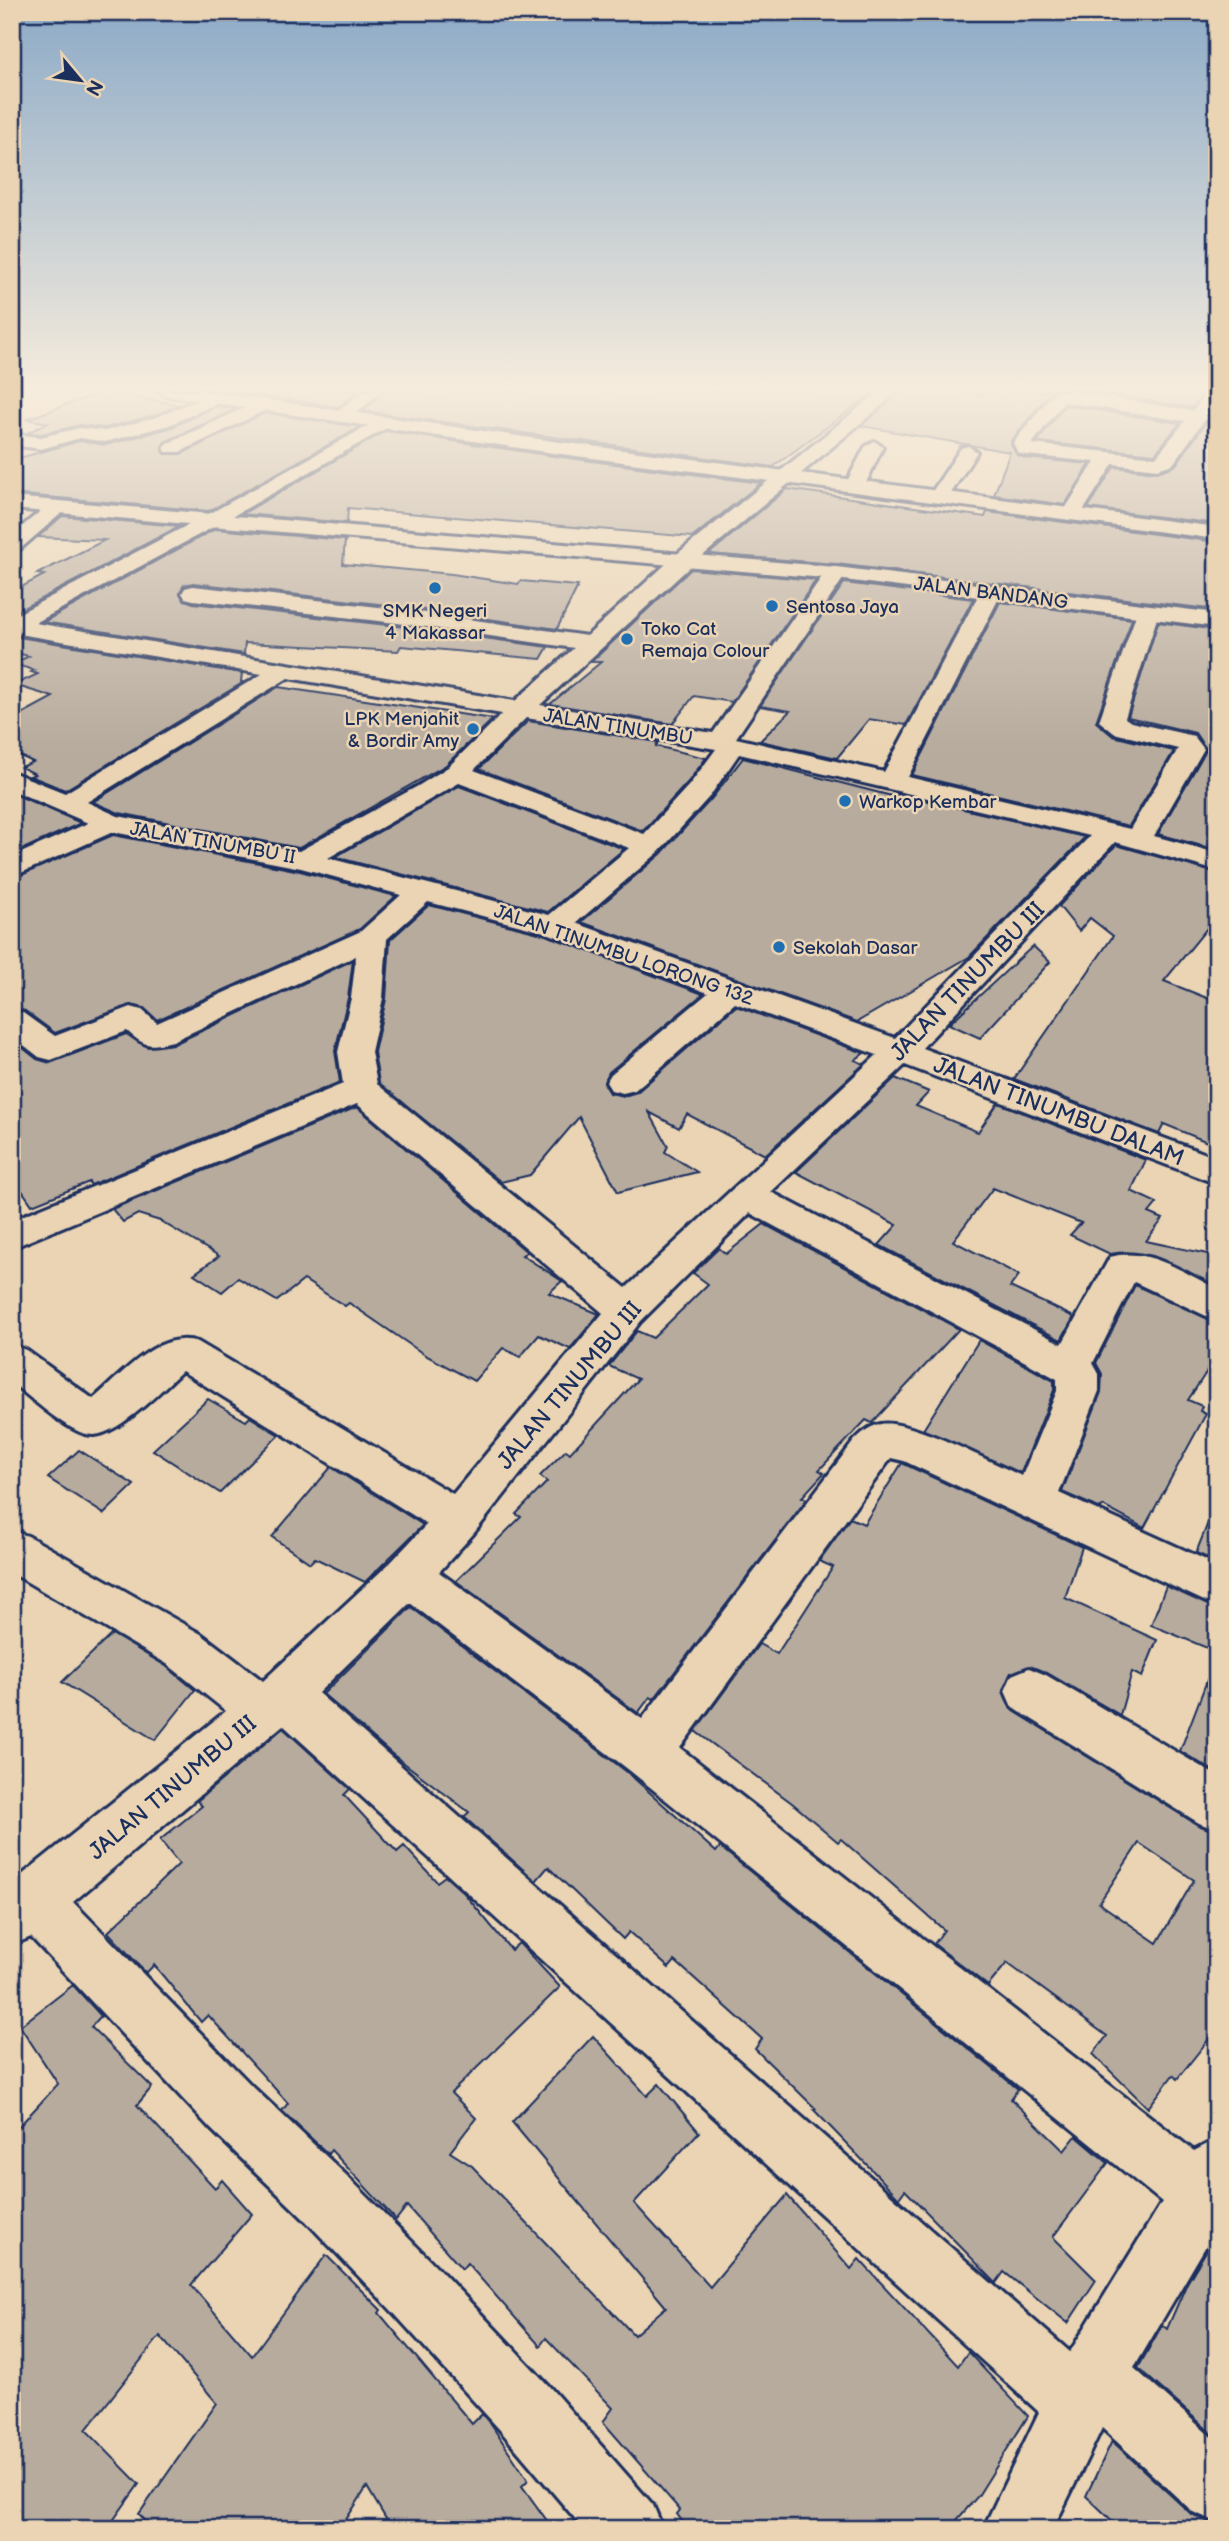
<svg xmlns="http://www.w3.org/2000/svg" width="1229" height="2541" viewBox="0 0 1229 2541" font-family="'Balsamiq Sans',sans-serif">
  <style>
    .building { fill: #b7ab9e; stroke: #1b2f5e; stroke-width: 2; fill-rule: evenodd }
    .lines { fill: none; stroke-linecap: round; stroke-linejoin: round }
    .minor-casing { stroke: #1b2f5e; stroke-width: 6 }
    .major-casing { stroke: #1b2f5e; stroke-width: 6 }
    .minor { fill: #ead4b3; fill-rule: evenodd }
    .major { fill: #ead4b3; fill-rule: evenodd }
    .poi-dot { fill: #1f6fb2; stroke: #ead4b3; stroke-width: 2.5 }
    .labels { text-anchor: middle; stroke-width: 5; stroke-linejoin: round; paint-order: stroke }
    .far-street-label { font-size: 19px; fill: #1b2f5e; stroke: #ead4b3 }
    .far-poi-label { font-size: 19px; fill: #1b2f5e; stroke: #ead4b3; text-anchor: start }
    .street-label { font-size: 23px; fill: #1b2f5e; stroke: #ead4b3 }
  </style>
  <rect width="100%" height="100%" fill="#ead4b3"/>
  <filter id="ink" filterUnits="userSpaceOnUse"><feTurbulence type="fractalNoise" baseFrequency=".0143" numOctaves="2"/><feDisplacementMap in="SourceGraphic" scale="14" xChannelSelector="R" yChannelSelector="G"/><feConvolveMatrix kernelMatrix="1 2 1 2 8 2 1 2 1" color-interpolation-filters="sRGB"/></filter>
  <g filter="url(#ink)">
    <!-- building -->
    <g class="building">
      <polygon points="104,391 179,405 156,415 105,428 80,425 41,434 27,433 48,423 27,419"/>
      <polygon points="226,391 358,391 338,407"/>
      <polygon points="385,391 875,391 773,467 363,411"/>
      <polygon points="902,391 960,391 981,395 985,391 1051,391 1011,441 1016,454 1025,458 1090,464 1065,505 994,495 1010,452 861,426"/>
      <polygon points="1090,391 1185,391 1202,394 1192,408"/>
      <polygon points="1065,405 1180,423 1155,454 1037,442"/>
      <polygon points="217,406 236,409 165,442 162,447 164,453 181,454 265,413 360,427 209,511 12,494 12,460 80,441 106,445 170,428"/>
      <polygon points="1217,407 1217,524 1088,508 1114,467 1157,472 1175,466"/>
      <polygon points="386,431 553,456 761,483 693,537 348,508 347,523 242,514"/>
      <polygon points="787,489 985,517 987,512 1217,542 1217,610 836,564 709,554"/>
      <polygon points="62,516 180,526 12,614 12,592 44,575 37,574 105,540 38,537"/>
      <polygon points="215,529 345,540 343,564 452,574 518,584 521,581 578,586 557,629 405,607 193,583 184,585 180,592 183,599 193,603 405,627 548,647 541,659 401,646 398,651 245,643 244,654 43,622"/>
      <polygon points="691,569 816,580 732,702 694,696 672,724 550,704 601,662 591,662"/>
      <polygon points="844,583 973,599 906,725 869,719 837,758 760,741 790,711 760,706"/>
      <polygon points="1000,602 1132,619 1096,722 1113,736 1174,751 1129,826 912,775"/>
      <polygon points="1158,622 1217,630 1217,850 1158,834 1206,750 1195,733 1128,717"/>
      <polygon points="12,636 242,673 241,682 244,682 65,790 30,776 35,774 21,767 33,762 12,752 12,719 53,697 14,685 38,674 31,672 34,670 13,664 29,656 12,652"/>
      <polygon points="278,687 493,719 446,765 299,848 119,813 93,802"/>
      <polygon points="528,721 658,742 656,746 706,758 688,782 643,831 479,769"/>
      <polygon points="743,758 896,797 898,794 1085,837 969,957 857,1022 581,922 661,854 712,798"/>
      <polygon points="459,786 624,849 548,912 335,857"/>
      <polygon points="12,793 81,823 12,854"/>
      <polygon points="113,835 300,871 396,896 360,929 157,1020 144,1008 130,1005 55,1033 25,1011 12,1008 12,879"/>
      <polygon points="1116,845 1217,873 1217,916 1164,981 1217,1002 1217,1146 1164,1124 1159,1134 1014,1079 1113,936 1090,918 1079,931 1059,906"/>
      <polygon points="429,905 543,934 703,994 609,1072 604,1083 610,1093 624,1096 637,1092 736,1006 864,1053 855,1060 864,1064 765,1155 687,1114 679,1128 649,1112 668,1146 665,1152 697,1172 618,1192 579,1117 530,1175 501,1182 379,1083 374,1052 386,999 390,940"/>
      <polygon points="1033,946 1050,962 980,1038 949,1024"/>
      <polygon points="353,960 348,998 335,1051 340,1082 91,1185 89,1182 32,1205 12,1176 12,1048 19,1045 37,1059 50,1063 126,1034 148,1047 174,1044"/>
      <polygon points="895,1078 929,1092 916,1106 978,1132 998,1103 1146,1160 1131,1191 1157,1203 1149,1213 1163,1219 1146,1241 1217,1256 1217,1286 1153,1256 1124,1252 1110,1254 1070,1235 1081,1223 993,1188 953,1241 1019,1275 1010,1287 1074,1317 1061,1340 879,1245 897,1225 796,1172"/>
      <polygon points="357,1107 527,1252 522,1255 562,1281 549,1293 599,1314 570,1349 539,1335 520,1357 503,1348 474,1381 425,1355 349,1303 345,1306 304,1280 277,1301 238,1278 222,1292 194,1274 219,1256 160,1221 138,1214 123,1222 112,1209"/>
      <polygon points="764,1224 959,1329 872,1423 866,1420 819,1470 824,1473 802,1497 807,1499 654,1699 650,1697 638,1713 456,1581 521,1517 516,1514 547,1482 540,1476 566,1450 570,1453 638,1379 609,1366 637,1331 653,1338 708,1284 693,1273 719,1248 726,1254"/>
      <polygon points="1135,1285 1217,1323 1217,1356 1188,1400 1202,1406 1200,1411 1206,1414 1144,1528 1103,1506 1101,1509 1062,1492 1101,1392 1102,1374 1096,1363"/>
      <polygon points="979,1340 1054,1381 1054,1390 1021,1473 923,1430"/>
      <polygon points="208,1399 246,1421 250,1417 279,1435 220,1493 153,1450"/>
      <polygon points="79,1450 134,1485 104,1514 48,1478"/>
      <path d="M902 1463 1082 1547 1065 1598 1157 1640 1142 1677 1132 1672 1120 1715 1047 1673 1030 1666 1011 1673 1003 1690 1011 1709 1198 1825 1217 1832V2029L1177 2079 1173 2075 1148 2108 1093 2054 1107 2036 1007 1963 988 1986 934 1944 944 1930 841 1839 838 1842 792 1803 695 1731 759 1644 777 1654 833 1567 819 1561 850 1518 864 1524ZM1139 1843 1194 1880 1157 1943 1099 1903Z"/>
      <polygon points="331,1467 423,1525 365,1582 315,1558 310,1563 272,1537"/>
      <polygon points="1215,1505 1217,1505 1217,1562 1196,1553"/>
      <polygon points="1166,1586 1217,1609 1217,1652 1151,1625"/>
      <polygon points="411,1607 627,1772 716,1852 720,1847 1018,2089 1011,2099 1064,2151 1076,2136 1108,2163 1053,2237 1096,2280 1068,2323 1004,2272 996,2283 905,2190 899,2198 814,2110 816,2109 755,2049 762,2039 675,1961 669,1968 629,1932 623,1939 548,1867 536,1881 464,1817 469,1812 392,1754 323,1694"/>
      <polygon points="112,1634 166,1666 195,1690 155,1740 62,1682"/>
      <polygon points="1214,1662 1217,1663 1217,1773 1180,1751"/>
      <polygon points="283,1728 350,1789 344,1795 397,1852 404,1846 437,1882 445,1876 464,1893 511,1950 519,1943 560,1987 451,2093 476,2118 450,2152 472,2166 634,2335 666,2307 512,2122 593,2036 647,2096 659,2084 699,2132 634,2203 710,2287 787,2195 851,2269 859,2259 958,2366 968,2352 1028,2416 978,2496 949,2529 688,2529 677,2514 680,2510 603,2422 613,2408 546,2338 540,2346 467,2263 462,2269 407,2206 396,2220 331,2150 328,2154 282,2111 288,2103 208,2015 201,2022 154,1965 146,1973 108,1932 179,1864 160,1840 202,1806 197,1801"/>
      <polygon points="73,1985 101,2016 91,2027 152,2087 137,2105 215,2188 222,2180 252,2214 191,2285 252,2356 326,2255 381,2310 379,2313 472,2424 482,2414 492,2426 528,2480 522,2486 553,2529 392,2529 367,2487 340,2529 153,2529 139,2514 217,2403 160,2336 86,2430 139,2484 107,2529 12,2529 12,2134 58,2084 20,2026"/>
      <polygon points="1217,2233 1217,2438 1138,2368 1162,2325 1167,2329 1187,2283"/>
      <polygon points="1112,2441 1191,2514 1205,2520 1216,2529 1121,2529 1086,2496"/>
    </g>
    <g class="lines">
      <!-- minor casing -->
      <g class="minor-casing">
        <g id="minor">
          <polygon points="363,391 382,391 347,421 335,421 332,417 335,413"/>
          <path d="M880 391H899L693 564 540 705 713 733 828 568H844L847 573 736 738 884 772 980 592 983 587H999L1002 592 908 777 1130 829 1178 749 1114 733 1099 721 1137 612 1140 607H1156L1159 612 1125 718 1131 722 1194 736 1204 749 1154 836 1217 853V871L1115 842 922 1048 1217 1158V1184L905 1065 771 1192 1062 1344 1110 1257C1147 1246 1185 1273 1217 1289V1321L1134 1282 1093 1363 1099 1374V1391L1059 1493 1217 1565V1607L904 1461 891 1458 680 1748 1194 2151 1217 2139V2227L1134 2368 1217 2442V2522L1193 2512 1102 2428 1053 2529H983L1039 2412 283 1725 73 1902 253 2087 347 2176 436 2266 547 2384 653 2505 663 2529H584L500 2430 392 2311 304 2219 211 2129 31 1937 12 1945V1883L226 1711 167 1664 12 1573V1531L28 1536 201 1634 263 1681 392 1561 427 1524 182 1371C162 1389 121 1433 94 1435 71 1436 31 1397 12 1383V1345L26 1350 93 1399C122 1375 158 1329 198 1342L453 1494 603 1313 357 1104 12 1248V1220L343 1084 338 1052 351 998 356 956 173 1041C149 1047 145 1047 127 1031L51 1060 39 1057 12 1036V1010L23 1013 55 1036 131 1007 142 1010 157 1023 361 931 401 895 301 868 113 832 12 877V857L88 823 12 790V772L65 793 262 674 12 633V617L205 516 382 418 391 423 388 427 219 524 35 623 515 701 574 648 405 624 193 600 185 598 182 593 185 588 193 586 405 610 587 636 677 554ZM288 678 502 714 448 767 418 786 299 851 118 816 87 802ZM526 718 716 749 690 784 644 834 474 770ZM739 754 1090 836 895 1038 576 923 659 852 710 796ZM459 783 629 848 549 915 328 858ZM428 902 544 932 708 993 611 1074 606 1082 611 1090 623 1093 635 1090 735 1003 877 1055 626 1288 377 1084 371 1052 383 998 387 939ZM750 1213 1057 1379V1391L1022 1476C991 1463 911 1419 881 1424 869 1426 862 1433 854 1441L642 1719 439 1572 474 1533 641 1321ZM410 1603 629 1770 1162 2202 1070 2352 318 1693Z"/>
          <path d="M1055 391H1072L1193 411 1207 391H1217V402L1173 464 1157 469 1113 464 1078 519H1064L1061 515 1095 462 1025 455 1018 453 1013 443ZM1064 402 1185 421 1156 457 1032 444Z"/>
          <polygon points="214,393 220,394 223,398 220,402 169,425 105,442 80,438 41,449 12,445 12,434 41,437 80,428 105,431 157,417"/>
          <polygon points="262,400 268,401 271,405 268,409 180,452 166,452 164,448 166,444"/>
          <polygon points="874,441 883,447 864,487 861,491 847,491 844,487 865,447"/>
          <polygon points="968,446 977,452 948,498 945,502 931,502 928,498 961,448"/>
          <polygon points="57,501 64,503 67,507 64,511 19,550 12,552 12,535 50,503"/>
          <polygon points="1029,1668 1046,1675 1217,1776 1217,1830 1199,1823 1012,1707 1005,1691 1012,1675"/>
        </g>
      </g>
      <!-- major casing -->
      <g class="major-casing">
        <g id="major">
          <polygon points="159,391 205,391 553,441 1217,527 1217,539 553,453 167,396"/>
          <polygon points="12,497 836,567 1217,613 1217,627 836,579 12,509"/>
        </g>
      </g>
      <!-- minor -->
      <use href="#minor" class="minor"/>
      <!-- major -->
      <use href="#major" class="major"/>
    </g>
  </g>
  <!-- sky -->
  <linearGradient id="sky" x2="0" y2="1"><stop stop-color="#8caac7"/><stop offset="0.52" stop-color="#f6ecdd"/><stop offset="1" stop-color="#f6ecdd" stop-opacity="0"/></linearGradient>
  <rect width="1229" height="747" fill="url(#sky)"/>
  <!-- markers -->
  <g class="poi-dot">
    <circle cx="435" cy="588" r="7"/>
    <circle cx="772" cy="606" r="7"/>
    <circle cx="627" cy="639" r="7"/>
    <circle cx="473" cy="729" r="7"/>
    <circle cx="845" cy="801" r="7"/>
    <circle cx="779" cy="947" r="7"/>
  </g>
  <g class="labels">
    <!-- far-street labels -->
    <g class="far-street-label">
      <text transform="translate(991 592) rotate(7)" y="7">JALAN BANDANG</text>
      <text transform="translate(618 726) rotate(9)" y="7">JALAN TINUMBU</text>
      <text transform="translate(213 842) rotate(10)" y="7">JALAN TINUMBU II</text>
      <text transform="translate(624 954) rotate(19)" y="7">JALAN TINUMBU LORONG 132</text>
    </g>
    <!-- far-poi labels -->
    <g class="far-poi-label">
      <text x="786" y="613">Sentosa Jaya</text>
      <text x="435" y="617" text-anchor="middle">SMK Negeri<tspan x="435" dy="22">4 Makassar</tspan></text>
      <text x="641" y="635">Toko Cat<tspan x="641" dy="22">Remaja Colour</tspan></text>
      <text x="459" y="725" text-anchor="end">LPK Menjahit<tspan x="459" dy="22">&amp; Bordir Amy</tspan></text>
      <text x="859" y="808">Warkop Kembar</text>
      <text x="793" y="954">Sekolah Dasar</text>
    </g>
    <!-- street labels -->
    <g class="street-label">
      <text transform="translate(967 981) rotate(-46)" y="8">JALAN TINUMBU III</text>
      <text transform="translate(1059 1111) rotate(21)" y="8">JALAN TINUMBU DALAM</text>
      <text transform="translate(569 1385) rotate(-50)" y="8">JALAN TINUMBU III</text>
      <text transform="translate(172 1787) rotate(-40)" y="8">JALAN TINUMBU III</text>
    </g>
  </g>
  <!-- margin -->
  <rect width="1229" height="2541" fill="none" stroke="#ead4b3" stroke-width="42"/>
  <rect x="21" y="21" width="1187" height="2499" fill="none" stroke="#1b2f5e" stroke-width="2.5" filter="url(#ink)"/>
  <!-- north arrow -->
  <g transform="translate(80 80) rotate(119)" stroke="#ead4b3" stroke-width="5" paint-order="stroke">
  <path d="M0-5L12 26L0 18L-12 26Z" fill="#1b2f5e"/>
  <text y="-10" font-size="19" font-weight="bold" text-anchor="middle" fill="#1b2f5e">N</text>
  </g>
</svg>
